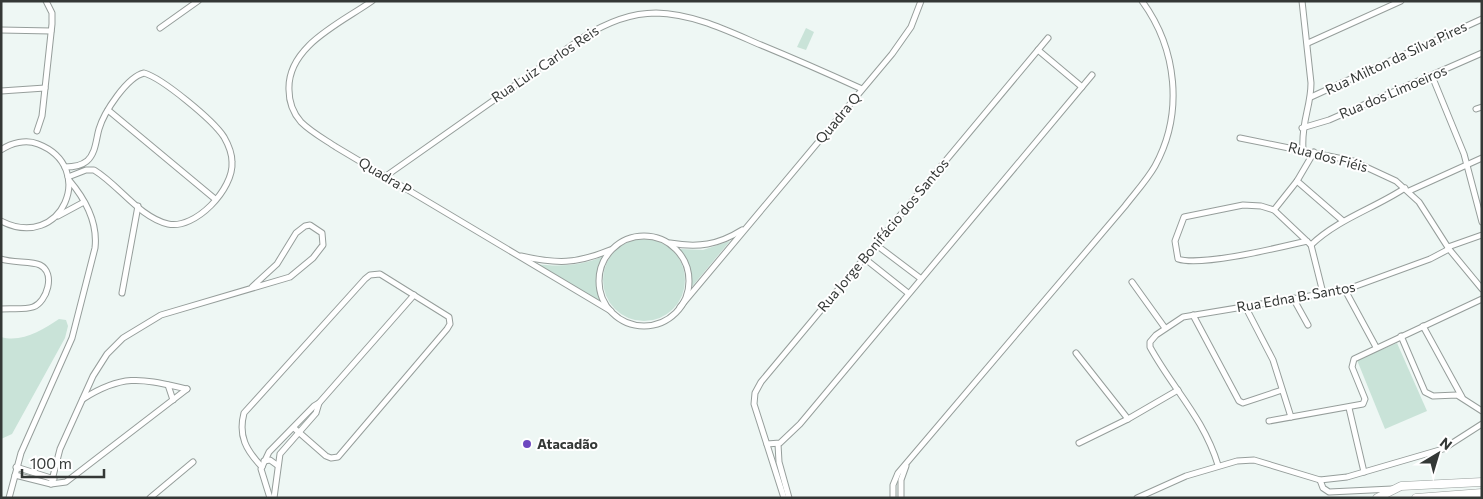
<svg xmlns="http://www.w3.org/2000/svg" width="1483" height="499" viewBox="0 0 1483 499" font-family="Commissioner,sans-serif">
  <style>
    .green { fill: #c9e3d8 }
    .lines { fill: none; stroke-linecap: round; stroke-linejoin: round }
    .minor-casing { stroke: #969e9b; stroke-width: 7 }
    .trunk-casing { stroke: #969e9b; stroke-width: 9 }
    .minor { stroke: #fff; stroke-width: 5 }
    .trunk { stroke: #fff; stroke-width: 8 }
    .poi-dot { fill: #6e48c0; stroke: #fff; stroke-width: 2 }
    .labels { text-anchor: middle; stroke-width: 4; stroke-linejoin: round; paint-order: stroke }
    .street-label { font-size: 14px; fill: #343836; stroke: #fff }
    .poi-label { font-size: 14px; font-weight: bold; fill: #343836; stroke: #fff; text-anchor: start }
  </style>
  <rect width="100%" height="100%" fill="#eef7f4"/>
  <!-- green -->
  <g class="green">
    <polygon points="806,28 814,32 806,50 797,47"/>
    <circle cx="644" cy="280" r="41"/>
    <polygon points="730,241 690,289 690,269 679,249 703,250"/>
    <path d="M603 256C594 271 595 288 602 304L536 264C559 267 582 266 603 256Z"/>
    <path d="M59 319 66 320 68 326 65 338 12 434 1 439V337C22 343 42 330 59 319Z"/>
    <polygon points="1397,343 1427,411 1385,429 1357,360"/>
  </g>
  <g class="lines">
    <!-- minor casing -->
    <g class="minor-casing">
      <g id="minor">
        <path d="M372 1C341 23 287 46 289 90 289 102 293 113 301 122 311 132 324 139 336 147L611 311"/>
        <path d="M1302 1 1311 83C1311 107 1301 122 1303 149"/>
        <polyline points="160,28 198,1"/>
        <polyline points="1,30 51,31"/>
        <polyline points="1308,43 1401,1"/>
        <polyline points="1038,50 1082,87"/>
        <polyline points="1432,76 1464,154 1482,222"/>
        <polyline points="1,91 45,88"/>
        <polyline points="1311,97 1482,19"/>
        <polyline points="1476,109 1482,107"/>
        <polyline points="108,110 215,199"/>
        <polyline points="1302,128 1329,120 1482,53"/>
        <polyline points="37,131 42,116 52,24 52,13 46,1"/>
        <polyline points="1240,138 1353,161 1396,181 1419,202 1449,249 1482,289"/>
        <path d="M1 150C11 143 26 139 38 144 98 167 62 252 1 221"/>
        <path d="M65 167C73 167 81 166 87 161 96 153 96 139 99 129 104 112 127 77 144 73 162 78 213 120 224 137 228 144 232 153 232 162 234 189 195 230 168 224 139 217 119 185 94 170H86L68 177"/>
        <path d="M386 176 582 38C604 24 629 13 656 13 694 14 728 31 761 45 795 59 829 74 862 89"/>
        <polyline points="1297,181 1343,221"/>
        <polyline points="1409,191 1482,158"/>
        <polyline points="1274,210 1297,181 1314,152"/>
        <polyline points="58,216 84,202"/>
        <circle cx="644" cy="281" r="45"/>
        <path d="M1307 241C1281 247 1201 267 1178 259L1175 241 1184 217 1243 205 1261 206 1274 210 1311 245"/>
        <path d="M670 243C698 248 718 245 742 230"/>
        <polyline points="875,244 920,278"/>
        <path d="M1311 245C1338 219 1375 208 1405 188"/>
        <polyline points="1311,245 1323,293"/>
        <polyline points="1448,247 1482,235"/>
        <path d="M521 256C557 264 576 264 610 250"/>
        <polyline points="864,258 908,293"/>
        <path d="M1 259C12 263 32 261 40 265 56 273 47 302 33 307 24 310 11 308 1 309"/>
        <polyline points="1132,282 1165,328"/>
        <polyline points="1345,290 1376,347"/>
        <polyline points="122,293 138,206"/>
        <polyline points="1293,298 1308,325"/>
        <polyline points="1245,306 1273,360 1291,417"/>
        <polyline points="680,307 892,54 911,27 921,1"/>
        <polyline points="1193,315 1239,401 1243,403 1282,390"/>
        <polyline points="1423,326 1462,397"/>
        <polyline points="1401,336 1425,392 1433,396 1457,395 1482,411"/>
        <polyline points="1076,353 1128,419"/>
        <polyline points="168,385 173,400"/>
        <path d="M83 399C124 373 142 379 187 389"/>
        <polyline points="1349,408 1364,472"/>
        <polyline points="1269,421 1363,404 1365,399 1352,367 1354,359 1482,299"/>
        <polyline points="1079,443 1128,419 1178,390"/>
        <polyline points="767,444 780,443 800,424 1092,75"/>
        <polyline points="778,444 779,462 789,498"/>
        <polyline points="264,461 270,460 277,465"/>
        <path d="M1218 465C1203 417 1173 389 1150 347V342L1156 335 1183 317 1345 290 1430 259 1449 249"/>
        <polyline points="16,467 54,479"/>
        <path d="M262 467C246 450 238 436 244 413L365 279 370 275 380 274 449 317 450 324 447 329 338 457 331 458 326 456 294 428"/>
        <polyline points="15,475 51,484 66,482 187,389"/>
        <polyline points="1320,480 1323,488 1329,492 1392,489"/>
        <polyline points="51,484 60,449 93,376 107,354 123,338 161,315 290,277 313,258 323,245 322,233 310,225 305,226 296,233 277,264 252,287"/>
        <path d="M9 498 21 453 72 338 95 248C98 222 86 200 69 180"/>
        <polyline points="150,498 193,462"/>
        <polyline points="270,498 261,469 269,452 314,406 319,403 414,295"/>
        <polyline points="274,498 280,454 316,413 319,403"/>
        <polyline points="784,498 754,404 755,393 761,382 1048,38"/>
        <path d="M893 498V485L898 473 1125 206C1135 193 1147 180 1155 166 1184 113 1177 49 1142 1"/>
        <polyline points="901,498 901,480 906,466"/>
        <polyline points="1137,498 1186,476 1237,461 1254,460 1320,480 1347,477 1443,449 1482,424"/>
      </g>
    </g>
    <!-- trunk casing -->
    <g class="trunk-casing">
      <g id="trunk">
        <polyline points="1377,498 1401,486 1482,482"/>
        <polyline points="1416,498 1482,493"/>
      </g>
    </g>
    <!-- minor -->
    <use href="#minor" class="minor"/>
    <!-- trunk -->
    <use href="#trunk" class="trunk"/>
  </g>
  <!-- markers -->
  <circle class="poi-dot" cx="527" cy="444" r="5"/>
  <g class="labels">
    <!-- street labels -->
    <g class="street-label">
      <text transform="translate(1396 58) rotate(-25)" y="5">Rua Milton da Silva Pires</text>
      <text transform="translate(545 64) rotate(-34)" y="5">Rua Luiz Carlos Reis</text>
      <text transform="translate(1393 92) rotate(-23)" y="5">Rua dos Limoeiros</text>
      <text transform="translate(838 118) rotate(-50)" y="5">Quadra Q</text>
      <text transform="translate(1328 157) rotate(15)" y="5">Rua dos Fiéis</text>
      <text transform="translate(385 176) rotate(31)" y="5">Quadra P</text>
      <text transform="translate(883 235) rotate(-50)" y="5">Rua Jorge Bonifácio dos Santos</text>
      <text transform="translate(1296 297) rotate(-10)" y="5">Rua Edna B. Santos</text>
    </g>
    <!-- poi labels -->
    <g class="poi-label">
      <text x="537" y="449">Atacadão</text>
    </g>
  </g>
  <!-- border -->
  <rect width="1483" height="499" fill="none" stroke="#343836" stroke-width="5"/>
  <!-- north arrow -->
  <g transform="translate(1438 454) rotate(38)" stroke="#ffffff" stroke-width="4" paint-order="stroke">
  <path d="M0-4L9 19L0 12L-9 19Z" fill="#343836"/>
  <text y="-8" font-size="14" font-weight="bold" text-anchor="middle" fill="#343836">N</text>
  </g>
  <!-- scale -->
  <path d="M22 469v8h82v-8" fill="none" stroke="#343836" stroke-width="2.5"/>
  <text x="30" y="469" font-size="15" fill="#343836" stroke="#ffffff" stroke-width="4" paint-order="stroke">100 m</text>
</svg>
